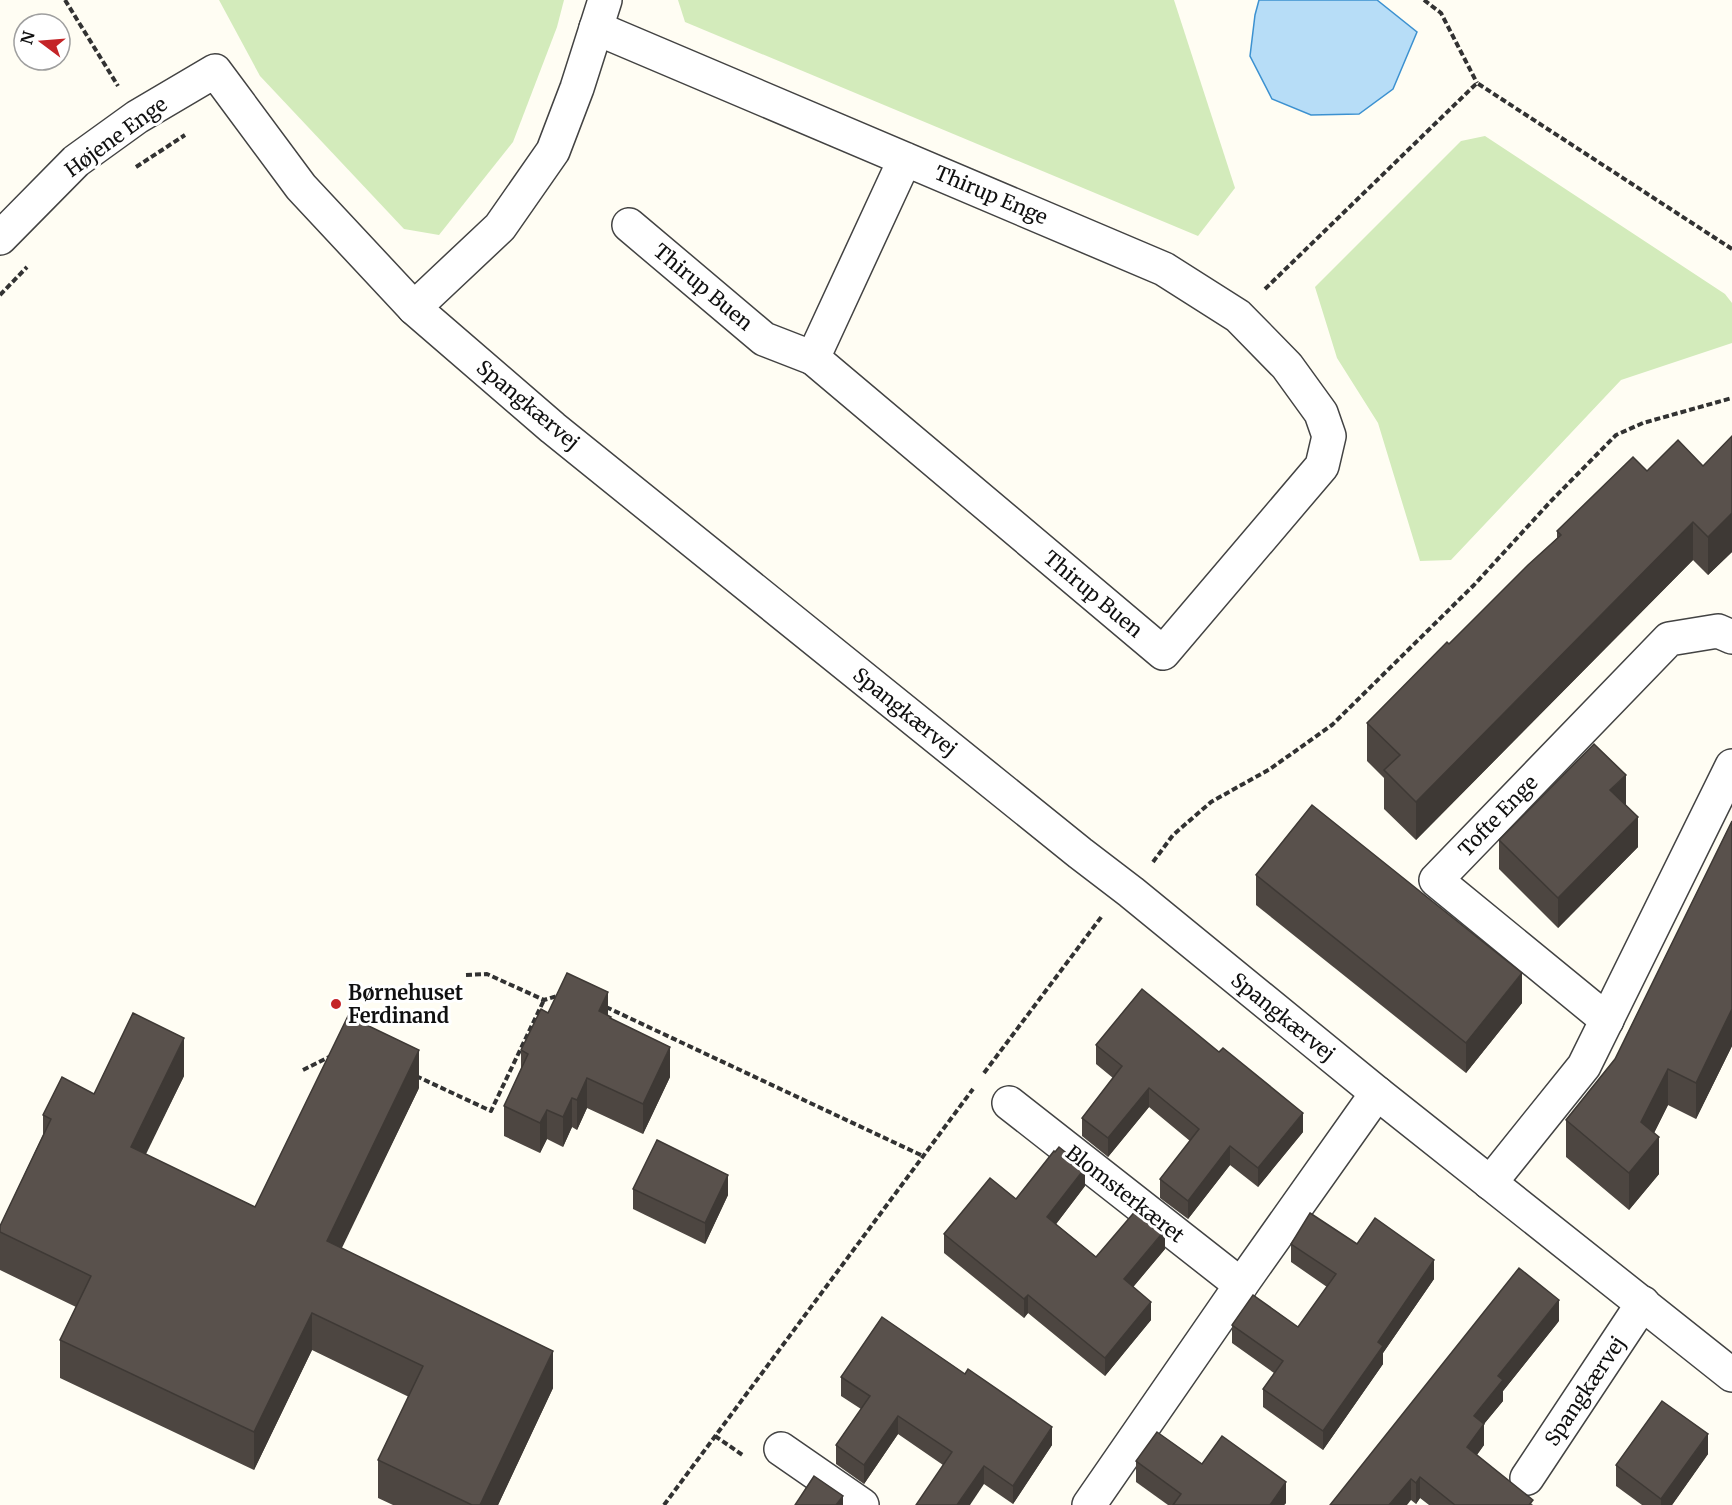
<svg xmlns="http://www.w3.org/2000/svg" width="1732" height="1505" viewBox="0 0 1732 1505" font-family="Merriweather,serif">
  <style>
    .green { fill: #d3ebbb }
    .water { fill: #b7ddf7; stroke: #3c91d0; stroke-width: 1.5 }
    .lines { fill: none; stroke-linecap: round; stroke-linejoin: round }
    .minor-casing { stroke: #434343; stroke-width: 36 }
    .path { stroke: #323232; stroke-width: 4; stroke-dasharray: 6 3; stroke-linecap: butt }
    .minor { stroke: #fff; stroke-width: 33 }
    .wall { fill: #4d4641 }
    .shaded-wall { fill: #3e3935 }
    .building { fill: #59514c; stroke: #3e3935; stroke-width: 1.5 }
    .poi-dot { fill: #c42427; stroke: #fff; stroke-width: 2 }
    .labels { text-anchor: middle; stroke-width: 6; stroke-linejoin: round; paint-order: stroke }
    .street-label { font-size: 20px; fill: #101010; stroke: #fff }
    .poi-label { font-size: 20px; font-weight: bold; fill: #101010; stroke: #fff; text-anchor: start }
  </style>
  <rect width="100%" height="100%" fill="#fffdf3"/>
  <!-- green -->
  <g class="green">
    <polygon points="219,0 564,0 557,27 513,142 439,235 404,229 260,76"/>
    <polygon points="678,0 1174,0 1235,188 1198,236 685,22"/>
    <polygon points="1485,136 1725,294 1732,303 1732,343 1621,380 1451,560 1420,561 1378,423 1337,358 1315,287 1461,141"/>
  </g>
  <!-- water -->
  <polygon class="water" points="1259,0 1377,0 1417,32 1393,89 1359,114 1311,115 1272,99 1250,56 1255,15"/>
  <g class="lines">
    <!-- minor casing -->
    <g class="minor-casing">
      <g id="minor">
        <polyline points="596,28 1164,269 1238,316 1287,366 1321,413 1329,436 1322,466 1163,653 813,358 905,159"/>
        <polyline points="629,225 764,339 813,358"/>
        <polyline points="0,238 76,161 137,117 215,71 301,187 414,308 553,428 1080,853 1131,892 1377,1093 1732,1375"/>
        <polyline points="414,308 500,227 553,151 577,88 605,0"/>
        <polyline points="1607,1020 1436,880 1669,639 1718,631 1732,637"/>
        <polyline points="1009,1103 1241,1285"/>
        <polyline points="1490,1183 1584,1066 1732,766"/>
        <polyline points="781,1449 862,1505"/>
        <polyline points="1527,1478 1643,1303"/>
        <polyline points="1089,1505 1241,1285 1377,1093"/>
      </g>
    </g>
    <!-- path -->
    <g class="path">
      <polyline points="65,0 118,86"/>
      <polyline points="1424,0 1441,13 1477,83"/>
      <polyline points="136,167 185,135"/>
      <polyline points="1265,289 1477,83 1732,249"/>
      <polyline points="0,295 27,267"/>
      <polyline points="1153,862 1173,835 1211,802 1270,769 1332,725 1474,585 1551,501 1616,435 1643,423 1732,398"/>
      <polyline points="466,975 487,974 544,1000 557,996"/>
      <polyline points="606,1007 923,1156"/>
      <polyline points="303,1070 331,1056"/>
      <polyline points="984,1073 1102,916"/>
      <polyline points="416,1076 491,1111 544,1000"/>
      <polyline points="715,1436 744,1456"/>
      <polyline points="664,1505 973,1089"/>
    </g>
    <!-- minor -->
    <use href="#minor" class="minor"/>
  </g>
  <!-- wall -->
  <g class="wall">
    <polygon points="1732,436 1732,552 1708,575 1693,560 1416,840 1384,809 1384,778 1367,761 1367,723 1557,538 1557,531 1647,471 1703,466"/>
    <polygon points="1625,805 1638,847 1558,928 1499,869 1499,840"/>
    <polygon points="1732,821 1732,1046 1696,1119 1668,1105 1654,1133 1659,1174 1629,1210 1566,1157 1566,1120 1615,1059"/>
    <polygon points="1256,875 1522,1003 1466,1073 1256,905"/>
    <polygon points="548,1013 608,1015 670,1077 643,1134 587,1108 577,1130 572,1127 563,1147 547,1139 540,1153 504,1136 504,1106 521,1069 521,1050"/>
    <polygon points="1096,1045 1303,1132 1258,1187 1230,1165 1188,1219 1160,1198 1160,1179 1190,1141 1149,1107 1108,1157 1082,1136 1082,1118 1113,1078 1096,1064"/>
    <polygon points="184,1076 145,1154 255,1207 419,1088 341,1248 553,1388 498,1505 393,1505 378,1498 378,1460 409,1397 312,1350 254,1470 60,1378 60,1340 76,1307 0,1270 0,1226 43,1135 43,1115 94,1094"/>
    <polygon points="1085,1186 1056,1224 1096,1257 1165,1249 1133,1287 1151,1320 1105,1376 1028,1313 1024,1318 944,1253 944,1234 1016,1199"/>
    <polygon points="633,1189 728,1195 705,1244 633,1209"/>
    <polygon points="1291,1244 1357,1244 1434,1279 1383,1353 1383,1364 1323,1450 1263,1407 1263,1389 1274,1373 1232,1343 1232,1325 1298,1327 1327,1287 1291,1262"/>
    <polygon points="1559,1321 1503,1391 1503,1401 1484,1424 1484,1445 1477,1455 1533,1505 1429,1505 1420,1498 1416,1504 1411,1500 1330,1505"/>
    <polygon points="841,1377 1052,1445 1013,1504 984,1484 943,1465 898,1434 864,1484 836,1464 836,1445 861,1409 841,1396"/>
    <polygon points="1708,1454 1672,1505 1642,1505 1616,1486 1616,1465"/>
    <polygon points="1136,1461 1202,1464 1286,1503 1284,1505 1168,1505 1136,1482"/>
  </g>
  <!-- shaded-wall -->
  <g class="shaded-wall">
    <polygon points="1732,513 1732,552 1708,575 1708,537"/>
    <polygon points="1693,522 1693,560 1416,840 1416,802"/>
    <polygon points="1626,775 1626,805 1610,820 1610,790"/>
    <polygon points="1638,817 1638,847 1558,928 1558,898"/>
    <polygon points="1522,973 1522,1003 1466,1073 1466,1043"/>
    <polygon points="608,992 608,1022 599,1011"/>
    <polygon points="1732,1009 1732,1046 1696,1119 1696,1083"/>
    <polygon points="184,1038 184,1076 131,1185 131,1147"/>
    <polygon points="670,1047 670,1077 643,1134 643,1104"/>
    <polygon points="419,1050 419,1088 327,1279 327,1241"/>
    <polygon points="1668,1069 1668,1105 1641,1159 1641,1122"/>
    <polygon points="587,1078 587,1108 577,1130 577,1100"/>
    <polygon points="1149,1088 1149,1107 1108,1157 1108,1138"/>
    <polygon points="572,1098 572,1127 563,1147 563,1117"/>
    <polygon points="547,1110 547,1139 540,1153 540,1123"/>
    <polygon points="1303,1113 1303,1132 1258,1187 1258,1168"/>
    <polygon points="1659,1137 1659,1174 1629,1210 1629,1173"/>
    <polygon points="1230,1146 1230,1165 1188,1219 1188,1201"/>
    <polygon points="1085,1168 1085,1186 1047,1236 1047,1217"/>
    <polygon points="728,1175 728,1195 705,1244 705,1223"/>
    <polygon points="1165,1230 1165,1249 1124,1298 1124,1279"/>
    <polygon points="1434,1260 1434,1279 1383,1353 1383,1364 1323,1450 1323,1431 1378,1342"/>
    <polygon points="1028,1295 1028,1313 1024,1318 1024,1299"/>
    <polygon points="1559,1300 1559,1321 1503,1391 1503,1401 1474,1436 1474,1416 1498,1376"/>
    <polygon points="1151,1302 1151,1320 1105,1376 1105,1358"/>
    <polygon points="312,1313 312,1350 254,1470 254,1432"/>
    <polygon points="553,1351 553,1388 498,1505 480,1505"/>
    <polygon points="898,1416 898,1434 864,1484 864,1465"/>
    <polygon points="1484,1424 1484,1445 1467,1468 1467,1447"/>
    <polygon points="1052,1427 1052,1445 1013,1504 1013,1486"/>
    <polygon points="1708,1434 1708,1454 1672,1505 1661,1505 1661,1499"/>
    <polygon points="984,1466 984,1484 970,1505 957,1505"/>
    <polygon points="1420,1477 1420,1498 1416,1504 1416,1483"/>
    <polygon points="1411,1479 1411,1500 1407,1505 1389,1505"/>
    <polygon points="1286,1482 1286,1503 1284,1505 1270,1505"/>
    <polygon points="843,1496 843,1505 836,1505"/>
  </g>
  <!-- building -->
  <g class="building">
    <polygon points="1732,436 1732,513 1708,537 1693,522 1416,802 1384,770 1400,755 1367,723 1447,642 1449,644 1528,565 1561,535 1557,531 1633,457 1647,471 1678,440 1703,466"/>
    <polygon points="1594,744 1626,775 1610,790 1638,817 1558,898 1499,840"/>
    <polygon points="1312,805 1522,973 1466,1043 1256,875"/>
    <polygon points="1732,821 1732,1009 1696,1083 1668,1069 1641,1122 1659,1137 1629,1173 1566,1120 1615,1059"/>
    <polygon points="567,973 608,992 599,1011 611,1017 610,1018 670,1047 643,1104 587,1078 577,1100 572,1098 563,1117 547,1110 540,1123 504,1106 528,1054 521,1050 541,1009 548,1013"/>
    <polygon points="1142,989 1219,1052 1223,1048 1303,1113 1258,1168 1230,1146 1188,1201 1160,1179 1199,1129 1149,1088 1108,1138 1082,1118 1122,1066 1096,1045"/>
    <polygon points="133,1013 184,1038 131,1147 255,1207 348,1016 419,1050 327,1241 553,1351 480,1505 472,1505 378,1460 423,1366 312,1313 254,1432 60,1340 91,1276 0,1232 0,1226 51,1119 43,1115 62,1077 94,1094"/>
    <polygon points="657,1140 728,1175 705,1223 633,1189"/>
    <polygon points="1059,1147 1085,1168 1047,1217 1096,1257 1137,1209 1165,1230 1124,1279 1151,1302 1105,1358 1028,1295 1024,1299 944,1234 990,1178 1016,1199 1054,1151 1055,1152"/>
    <polygon points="1310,1213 1357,1244 1375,1218 1434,1260 1378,1342 1383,1346 1323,1431 1263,1389 1283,1361 1232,1325 1253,1295 1298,1327 1336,1274 1291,1244"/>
    <polygon points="1519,1268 1559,1300 1498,1376 1503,1380 1474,1416 1484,1424 1467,1447 1533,1500 1529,1505 1455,1505 1420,1477 1416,1483 1411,1479 1389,1505 1330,1505"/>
    <polygon points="882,1317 965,1374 968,1369 1052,1427 1013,1486 984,1466 957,1505 916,1505 952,1452 898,1416 864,1465 836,1445 870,1396 841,1377"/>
    <polygon points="1662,1401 1708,1434 1661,1499 1616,1465"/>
    <polygon points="1157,1432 1202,1464 1222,1436 1286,1482 1270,1505 1173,1505 1181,1494 1136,1461"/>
    <polygon points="814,1476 843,1496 836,1505 795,1505"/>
  </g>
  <!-- markers -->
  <circle class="poi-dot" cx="336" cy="1004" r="6"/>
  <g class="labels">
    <!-- street labels -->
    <g class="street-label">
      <text transform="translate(116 137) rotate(-36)" y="7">Højene Enge</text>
      <text transform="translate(991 195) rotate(23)" y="7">Thirup Enge</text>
      <text transform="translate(703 287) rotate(40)" y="7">Thirup Buen</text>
      <text transform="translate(528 405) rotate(40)" y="7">Spangkærvej</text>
      <text transform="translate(1093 594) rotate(40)" y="7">Thirup Buen</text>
      <text transform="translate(905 712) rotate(39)" y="7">Spangkærvej</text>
      <text transform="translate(1498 816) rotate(-46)" y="7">Tofte Enge</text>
      <text transform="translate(1283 1017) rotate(39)" y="7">Spangkærvej</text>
      <text transform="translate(1125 1194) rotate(38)" y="7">Blomsterkæret</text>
      <text transform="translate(1585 1391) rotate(-56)" y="7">Spangkærvej</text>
    </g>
    <!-- poi labels -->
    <g class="poi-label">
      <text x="348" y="1000">Børnehuset<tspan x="348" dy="23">Ferdinand</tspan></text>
    </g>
  </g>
  <!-- north arrow -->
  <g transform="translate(42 42) rotate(286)"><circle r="28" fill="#ffffff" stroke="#9f9f9f" stroke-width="1.5"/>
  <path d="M0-4.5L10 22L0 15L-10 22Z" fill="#c42427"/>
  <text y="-9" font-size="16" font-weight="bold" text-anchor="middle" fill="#101010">N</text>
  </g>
</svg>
